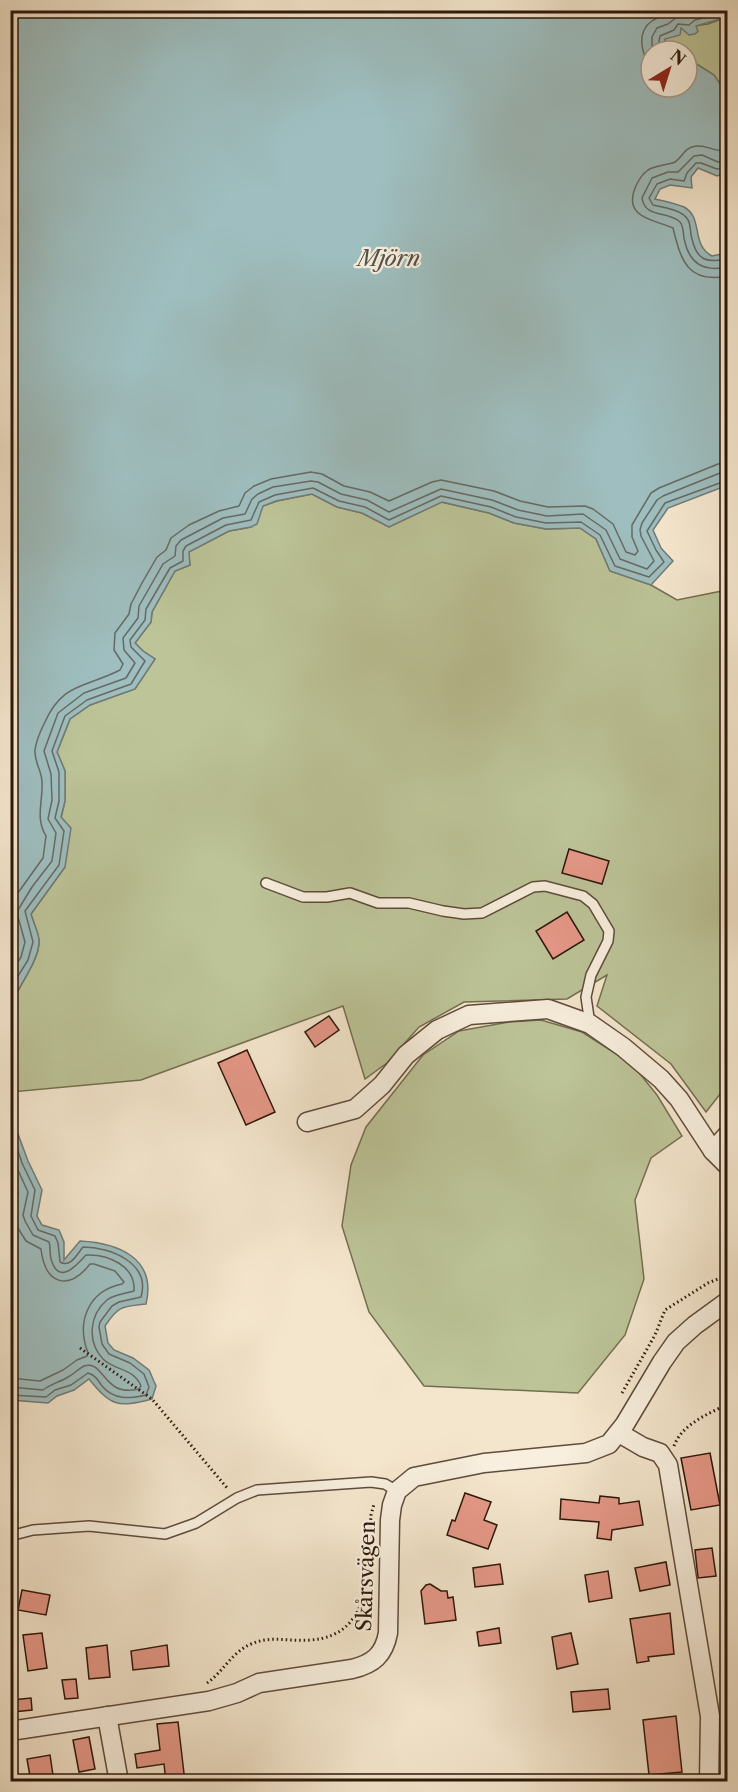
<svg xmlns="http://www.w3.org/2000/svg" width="738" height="1792" viewBox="0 0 738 1792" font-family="'Libre Caslon Text',serif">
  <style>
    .green { fill: #bcc498; stroke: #746e51; stroke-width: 1.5 }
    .water { fill: #9ebebf; stroke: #717b77; stroke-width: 1.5 }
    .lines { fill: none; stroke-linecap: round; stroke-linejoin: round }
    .shore { stroke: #666a64; stroke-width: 1.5 }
    .building { fill: #e69888; stroke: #2d170a; stroke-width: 1.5 }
    .lane-casing { stroke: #5f4b3b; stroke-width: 12 }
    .street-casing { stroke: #5f4b3b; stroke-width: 21 }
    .path { stroke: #2d170a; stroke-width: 3; stroke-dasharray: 1.5 3; stroke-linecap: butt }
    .lane { stroke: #f8efde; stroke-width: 9 }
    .street { stroke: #f8efde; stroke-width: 18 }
    .labels { text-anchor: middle; stroke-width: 4.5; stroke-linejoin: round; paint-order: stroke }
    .street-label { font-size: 21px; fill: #2d170a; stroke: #f8efde }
    .water-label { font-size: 22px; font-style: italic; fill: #555149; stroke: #f8efde }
  </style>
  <rect width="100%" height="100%" fill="#f4e6cd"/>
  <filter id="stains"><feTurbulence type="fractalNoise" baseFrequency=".00333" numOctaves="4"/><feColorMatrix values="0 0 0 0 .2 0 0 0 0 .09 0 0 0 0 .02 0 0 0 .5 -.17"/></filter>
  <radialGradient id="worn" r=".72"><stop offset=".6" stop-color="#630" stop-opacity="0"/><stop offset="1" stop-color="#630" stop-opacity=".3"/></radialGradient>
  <!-- green -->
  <g class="green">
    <polygon points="727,17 727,94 714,75 687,58 687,51 669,51 664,46 665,39 680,28 708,24"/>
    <path d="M312 494 337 507 362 513 389 527 441 502 489 513 514 523 546 529 580 528 596 539 610 571 651 585 677 600 727 590 728 1084 706 1112 671 1064 597 1006 607 975 567 999 464 1002 419 1027 387 1063 365 1079 343 1006 141 1080 11 1092V1006C17 987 39 962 39 942 39 933 33 922 31 914L65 867 66 854 61 818 65 801V771L57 752 70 719 90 705 135 689 155 659 143 651 135 643 151 622 152 612 175 571 190 565 188 552 229 531 251 527 263 506 277 501Z"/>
    <polygon points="541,1020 582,1032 632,1064 657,1095 682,1136 651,1158 635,1200 644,1279 625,1335 578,1393 424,1386 369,1312 342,1226 351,1165 366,1127 423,1055 459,1031 509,1022"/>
  </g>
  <!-- water -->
  <g class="water">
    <path d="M11 10 727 11V17L696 26 698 31 695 34 689 35 681 28 680 35 665 39 664 46 669 51H651V87H687V58L714 75 727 94V173L717 176 698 168 691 177 692 188 670 185 660 189 655 199C664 201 675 203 684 207 704 218 690 244 712 256L727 253 728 485 668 508 653 530 661 548 673 561 651 585 610 571 596 539 580 528 546 529 514 523 489 513 442 502 389 527 362 513 337 507 312 494 276 501 263 506 257 524 251 527 229 531 189 552 190 565 175 571 152 612 151 622 135 643 143 651 155 659 135 689 90 705 70 719 57 752 65 771V801L61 817 71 828 65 867 31 914C33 922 39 933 39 941 39 962 17 987 11 1006Z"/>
    <path d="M11 1130 18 1134 28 1161 42 1190 37 1216 42 1225 59 1230 64 1242V1260L80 1241C118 1243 157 1258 146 1304 122 1307 119 1305 105 1326L108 1343 114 1350 133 1358 149 1370 156 1386 152 1399C117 1408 111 1406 89 1379L74 1390 57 1396 48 1403 11 1400Z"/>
  </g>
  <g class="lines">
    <!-- shore -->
    <g class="shore">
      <polyline points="652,51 652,37 657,28 668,24 677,17 687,16 706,10"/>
      <polyline points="661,51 658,46 660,36 674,30 678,24 689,25 695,20 728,12"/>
      <path d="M651 65C640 53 637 31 652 21 658 17 664 15 669 10"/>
      <path d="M728 151C715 152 707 145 696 146 683 148 683 157 675 162 669 165 656 165 648 170 642 174 638 181 635 188 623 218 655 220 673 228 681 261 688 284 728 276"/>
      <path d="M728 160 718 162 702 155 694 156 678 172H668L652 178 642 198C645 218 666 211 679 221 684 225 683 233 684 238 689 264 703 272 728 267"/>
      <path d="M728 168 717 169 701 163H696L687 173 684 181 670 179 657 184 649 198 653 205C664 208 682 209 688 220 691 225 690 233 692 239 697 261 707 263 728 259"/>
      <path d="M10 904 43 858 46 836C35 818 43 802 42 782 42 771 34 762 35 750 36 742 40 732 44 724 62 682 85 688 120 670L123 664 114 650 115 633 129 614 131 604 142 583 157 557 166 550 171 538 189 525 219 511 239 506 245 493 254 486 271 479 311 472 322 474 344 486 370 492 389 501 432 482 441 480 494 491 520 501 548 507 585 506 593 509 613 524 626 552 635 555 638 551 632 537V525L651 493 659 488 718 464 728 463"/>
      <polyline points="10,974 21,957 25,942 18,917 18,910 32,887 52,861 56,833 48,819 52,800 51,774 44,751 58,713 84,693 126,678 135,663 124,650 123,638 138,618 139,606 163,564 175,556 176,546 181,540 223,518 245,514 252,499 258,494 273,487 311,481 318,482 341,494 367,500 389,512 441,489 492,500 518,510 547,516 583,514 606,530 620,559 647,569 654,561 641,536 640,530 642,523 657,500 663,496 720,473 728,472"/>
      <polyline points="10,989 28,960 33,942 25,911 59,865 64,831 55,818 59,801 59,772 52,751 65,716 87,700 131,684 145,661 131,647 130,640 145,620 146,609 170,568 183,561 183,551 186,546 226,525 251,520 259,502 275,495 313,488 339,501 365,507 389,520 441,496 491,507 516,517 546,523 581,522 600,535 615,566 649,577 664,562 656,550 647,531 665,503 728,480"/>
      <path d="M10 1137 14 1139 22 1163 35 1190 31 1216 38 1230 55 1236 58 1243 60 1262C71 1268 77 1254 83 1247 110 1247 151 1263 141 1297L119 1302 112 1306 100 1322 99 1327 102 1344 109 1354 130 1363 144 1374 149 1387 146 1395C129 1399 114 1400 102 1386 98 1380 95 1375 88 1373L71 1385 55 1390 46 1397 10 1395"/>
      <path d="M10 1153 28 1192 23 1215 25 1221 33 1235 49 1242C51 1248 49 1256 52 1262 60 1285 78 1264 86 1255 108 1254 136 1266 134 1291 125 1294 115 1294 107 1300 89 1315 87 1342 103 1359 115 1371 134 1368 141 1386L139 1389C102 1398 105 1359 84 1366 78 1369 74 1374 68 1377 60 1382 51 1384 43 1390L10 1387"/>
      <path d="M10 1177 18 1193 14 1214 16 1225 26 1241 41 1249C45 1284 68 1292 90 1264H94L115 1271 124 1282 122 1284C88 1291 76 1322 88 1353L87 1356 77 1360 63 1370 40 1381 10 1378"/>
    </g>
  </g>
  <!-- building -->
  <g class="building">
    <polygon points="569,849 609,861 602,884 562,873"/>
    <polygon points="567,912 584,940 553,959 536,931"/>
    <polygon points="329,1016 339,1030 315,1047 305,1032"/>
    <polygon points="247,1050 275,1112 246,1125 218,1063"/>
    <polygon points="710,1453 720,1505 691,1510 681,1458"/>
    <polygon points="465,1493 491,1502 484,1520 497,1525 488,1549 447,1535 452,1520 455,1521"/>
    <polygon points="600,1496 619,1498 619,1504 639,1501 643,1525 612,1530 611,1540 597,1538 599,1522 560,1519 561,1499 599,1503"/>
    <polygon points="712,1548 716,1576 698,1578 695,1550"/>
    <polygon points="666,1562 670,1585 640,1591 635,1568"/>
    <polygon points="500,1564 503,1584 475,1587 473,1568"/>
    <polygon points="608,1571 612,1598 589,1602 585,1575"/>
    <polygon points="430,1584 441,1591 447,1591 448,1598 453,1597 456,1620 425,1624 421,1591 426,1585"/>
    <polygon points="22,1590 50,1595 46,1615 18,1610"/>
    <polygon points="670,1613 674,1654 648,1657 649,1661 637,1663 630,1619"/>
    <polygon points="499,1628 501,1643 479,1646 477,1632"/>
    <polygon points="42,1633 47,1668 28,1671 23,1635"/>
    <polygon points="571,1633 578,1664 557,1669 552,1637"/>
    <polygon points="107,1645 110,1677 89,1679 86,1648"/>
    <polygon points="167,1645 169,1666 133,1670 131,1651"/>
    <polygon points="76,1679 78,1698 65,1699 62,1680"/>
    <polygon points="608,1689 610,1709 573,1712 571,1692"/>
    <polygon points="31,1698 32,1710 13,1712 12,1700"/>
    <polygon points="676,1716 682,1772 649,1775 643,1720"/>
    <polygon points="178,1722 185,1782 166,1782 164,1764 137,1768 135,1754 160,1750 157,1724"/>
    <polygon points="89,1737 95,1769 79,1772 73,1740"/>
    <polygon points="50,1755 54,1782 31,1782 27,1759"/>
  </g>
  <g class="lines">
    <!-- lane casing -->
    <g class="lane-casing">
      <g id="lane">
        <polyline points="266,883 303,897 327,897 350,893 378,903 409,903 443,911 464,914 482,913 533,887 545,886 583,896 593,904 609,931 608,941 591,975 586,997 590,1024"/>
        <polyline points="10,1536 33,1530 89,1526 165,1534 196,1523 237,1498 257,1490 371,1482 385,1484 397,1491"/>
      </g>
    </g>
    <!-- street casing -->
    <g class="street-casing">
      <g id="street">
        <polyline points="307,1122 355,1109 382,1085 406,1055 437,1030 469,1015 548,1009 590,1024 623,1047 661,1079 679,1099 713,1151 728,1166"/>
        <polyline points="713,1151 728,1134"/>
        <polyline points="619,1433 643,1447 660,1453 668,1465 710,1716 709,1782"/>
        <polyline points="107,1716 119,1782"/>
        <path d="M10 1731 209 1701 237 1693 259 1683 352 1669C373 1664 384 1655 388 1633L390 1520 392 1505 397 1491 414 1477 484 1463 586 1453 609 1444 625 1424 662 1362 676 1342 695 1325 728 1301"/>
      </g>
    </g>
    <!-- path -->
    <g class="path">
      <polyline points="80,1348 152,1399 228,1489"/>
      <polyline points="622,1393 655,1335 665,1310 708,1283 728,1275"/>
      <path d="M674 1446C682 1424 708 1414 728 1404"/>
      <path d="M207 1683C223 1672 232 1652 251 1644 271 1635 290 1642 310 1640 376 1636 368 1563 371 1515L374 1504"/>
    </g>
    <!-- lane -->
    <use href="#lane" class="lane"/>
    <!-- street -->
    <use href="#street" class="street"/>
  </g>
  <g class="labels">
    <!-- street labels -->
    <g class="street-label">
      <text transform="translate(366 1576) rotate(-88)" y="7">Skårsvägen</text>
    </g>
    <!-- water labels -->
    <g class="water-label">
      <text x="389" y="266">Mjörn</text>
    </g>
  </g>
  <!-- margin -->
  <rect width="738" height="1792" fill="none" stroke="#f4e6cd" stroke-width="36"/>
  <rect x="12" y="12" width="714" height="1768" fill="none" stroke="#2d170a" stroke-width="3"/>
  <rect x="18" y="18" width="702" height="1756" fill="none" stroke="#2d170a" stroke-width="1.5"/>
  <!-- north arrow -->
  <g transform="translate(669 69) rotate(38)"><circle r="28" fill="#f8efde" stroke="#a79989" stroke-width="1.5"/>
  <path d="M0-4.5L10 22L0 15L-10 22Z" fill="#8f2418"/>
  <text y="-9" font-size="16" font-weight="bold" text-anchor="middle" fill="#2d170a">N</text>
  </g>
  <rect width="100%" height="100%" filter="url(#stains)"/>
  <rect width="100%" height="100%" fill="url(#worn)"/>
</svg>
